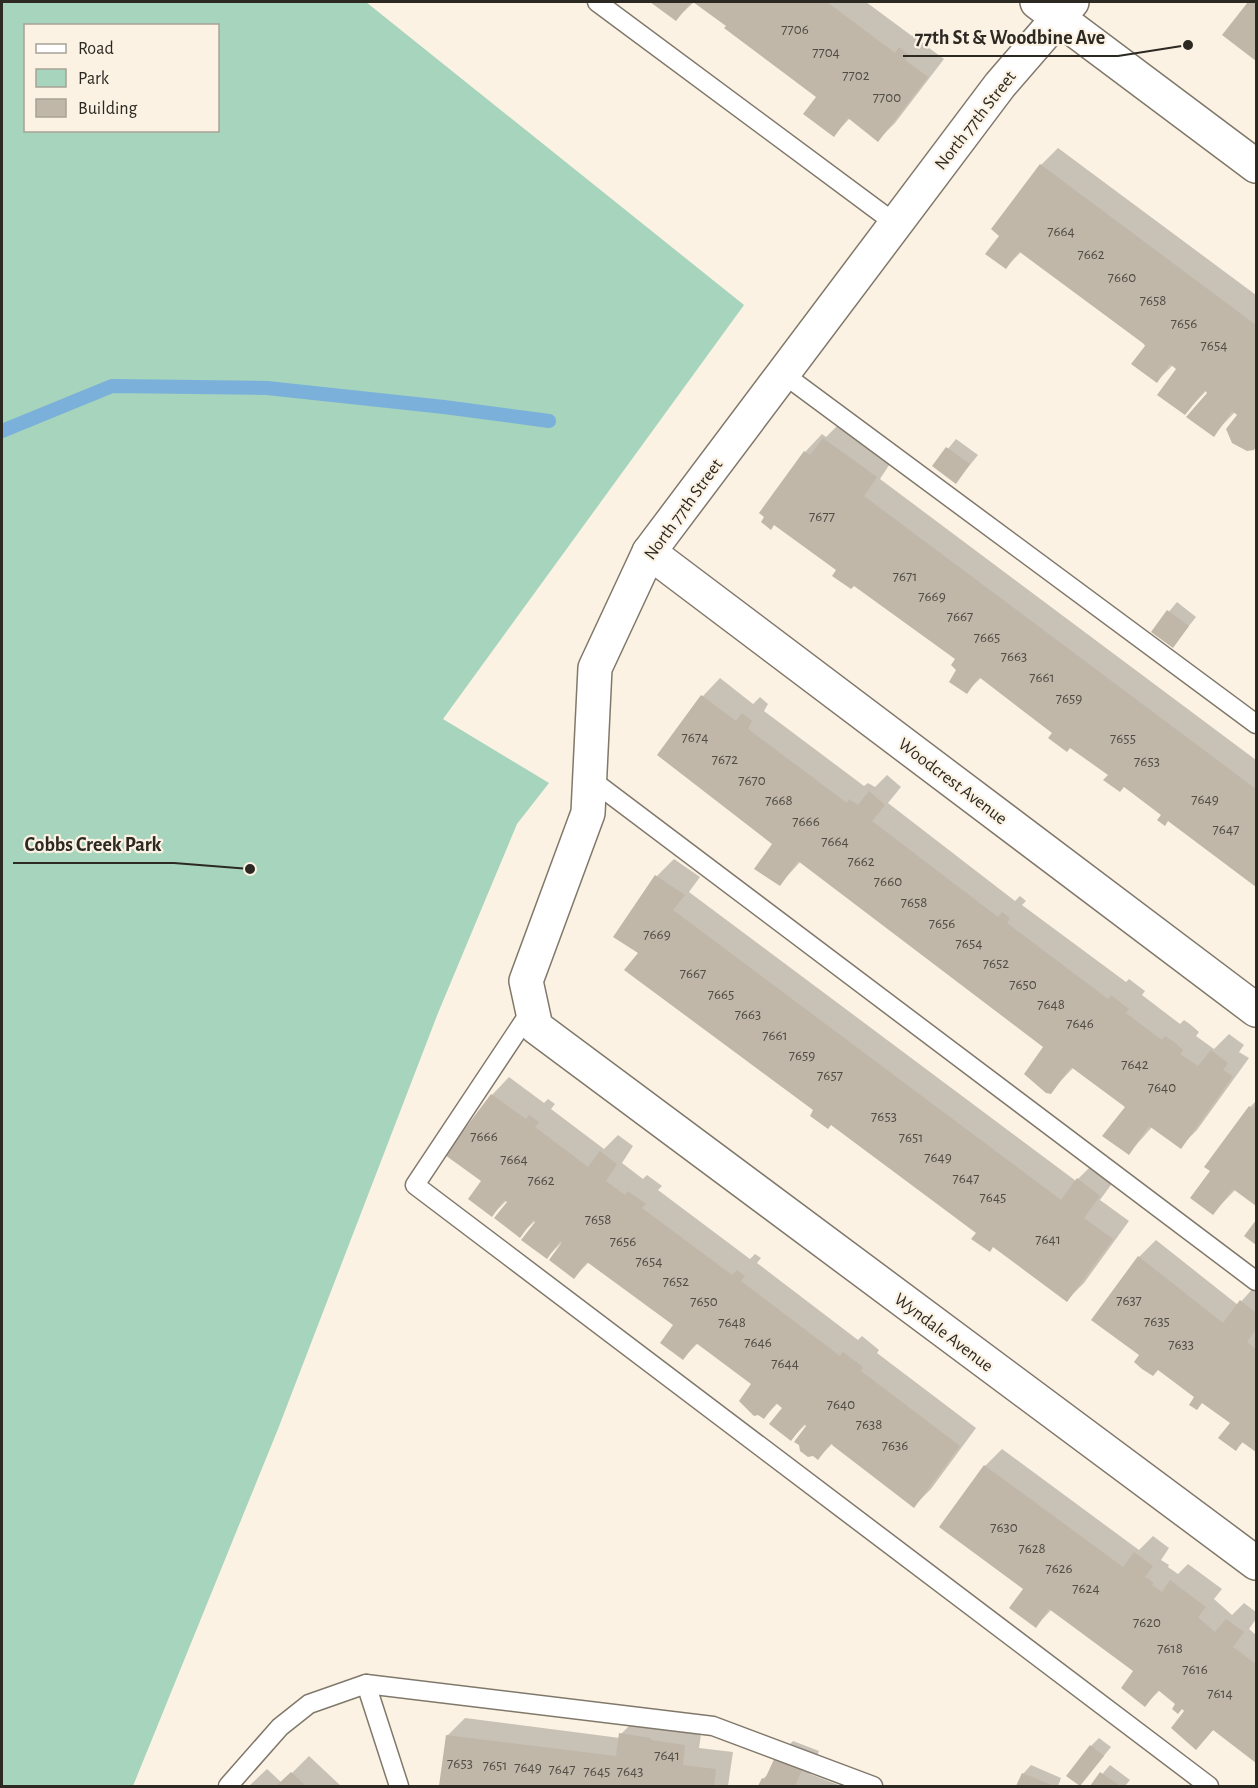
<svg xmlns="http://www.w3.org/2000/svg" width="1258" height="1788" viewBox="0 0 1258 1788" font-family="'Alegreya Sans',sans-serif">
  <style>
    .green { fill: #a6d4bd; fill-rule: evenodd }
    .shadow { fill: #0003 }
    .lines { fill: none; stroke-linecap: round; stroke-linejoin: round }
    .stream { stroke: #7ab0d9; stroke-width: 14 }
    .building { fill: #c0b7a9 }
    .lane-casing { stroke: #80786a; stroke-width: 21 }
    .street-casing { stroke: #80786a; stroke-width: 36 }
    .lane { stroke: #fff; stroke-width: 18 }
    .street { stroke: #fff; stroke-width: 33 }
    .labels { text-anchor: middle; stroke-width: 4.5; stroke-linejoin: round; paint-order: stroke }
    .number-label { font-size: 15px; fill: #514c44 }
    .street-label { font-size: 18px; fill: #2c2923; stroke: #fbf2e3 }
    .leader { fill: none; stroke: #2c2923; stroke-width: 2 }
    .callout-dot { fill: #2c2923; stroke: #fbf2e3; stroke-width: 2 }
    .callout-label { font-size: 20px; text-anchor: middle; font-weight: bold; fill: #2c2923; stroke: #fbf2e3; stroke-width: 4.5; stroke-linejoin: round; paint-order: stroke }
  </style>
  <rect width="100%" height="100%" fill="#fbf2e3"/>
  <!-- green -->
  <path class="green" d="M2 2H366L744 305 443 719 549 783 517 824 438 1013 278 1429 133 1786H2ZM26 26H218V130H26Z"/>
  <!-- shadow -->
  <g class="shadow">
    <polygon points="653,2 694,2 676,19"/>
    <polygon points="696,2 866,2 912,36 917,31 925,37 921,42 944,59 895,123 878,140 850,118 834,135 818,96"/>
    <polygon points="1250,2 1256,2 1256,59 1225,35"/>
    <polygon points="1058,148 1256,295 1256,445 1253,448 1239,415 1235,412 1213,435 1209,393 1207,390 1185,413 1178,369 1173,365 1157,381 1147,346 1022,251 1006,267 1001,235 1041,165"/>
    <polygon points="841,422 893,459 880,479 1256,760 1256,885 982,677 966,692 957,659 761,512 805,452 822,434 826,437"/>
    <polygon points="956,439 978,455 956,482 934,466"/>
    <polygon points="1177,602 1196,617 1173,646 1153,631"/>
    <polygon points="720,678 753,704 760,697 768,704 764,711 864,786 868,783 875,787 887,775 901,787 888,803 1015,901 1020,896 1026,901 1022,905 1126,982 1129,979 1145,991 1142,995 1180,1024 1184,1020 1191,1025 1199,1032 1196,1036 1214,1049 1229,1034 1244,1045 1239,1052 1249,1058 1197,1130 1180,1147 1153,1126 1129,1153 1127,1107 1074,1067 1050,1092 1045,1046 801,861 780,884 774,843 659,754 703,696"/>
    <polygon points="674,859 700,877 689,892 1076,1181 1095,1162 1116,1178 1100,1200 1129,1221 1084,1283 1067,1300 815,1110 640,953 615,936 657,876"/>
    <polygon points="509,1077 544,1103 548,1099 555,1104 551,1109 604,1149 618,1135 633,1146 622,1163 643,1179 647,1175 662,1186 658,1190 750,1259 755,1254 761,1258 757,1263 858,1340 862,1336 879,1350 877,1353 976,1428 931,1489 914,1506 832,1444 818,1458 808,1426 806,1424 791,1439 784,1407 778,1403 764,1417 753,1384 698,1343 683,1358 675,1325 589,1262 574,1277 561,1243 547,1257 537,1219 519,1236 507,1200 492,1215 483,1181 447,1155 492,1095"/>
    <polygon points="1256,1101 1256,1204 1236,1189 1213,1213 1212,1171 1250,1107"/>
    <polygon points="1156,1240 1238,1305 1256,1285 1256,1451 1243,1442 1236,1449 1232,1423 1141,1355 1139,1257"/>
    <polygon points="1002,1449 1139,1550 1153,1536 1169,1548 1161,1560 1169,1565 1168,1567 1178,1574 1188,1564 1222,1589 1214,1599 1232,1615 1244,1603 1256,1612 1256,1619 1249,1629 1256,1635 1256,1761 1214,1729 1196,1748 1186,1711 1160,1690 1145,1705 1135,1670 1052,1609 1036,1626 985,1466"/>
    <polygon points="638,1717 702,1728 699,1748 733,1752 728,1786 440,1786 447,1736 465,1718 620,1738 621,1734"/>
    <polygon points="1099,1738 1111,1747 1080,1785 1091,1746"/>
    <polygon points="793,1741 819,1751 810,1774 841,1786 759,1786 763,1779 771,1771 776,1758"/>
    <polygon points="309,1756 341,1786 249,1786 267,1769 282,1783"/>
    <polygon points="1031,1765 1061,1778 1058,1786 1018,1786 1023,1774"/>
    <polygon points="1110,1765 1130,1780 1125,1786 1092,1786"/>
  </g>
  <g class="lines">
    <!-- stream -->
    <polyline class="stream" points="2,431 112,386 267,388 444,407 549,421"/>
  </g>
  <!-- building -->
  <g class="building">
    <polygon points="650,2 691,2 676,21"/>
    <polygon points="693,2 827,2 895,53 899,47 909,55 905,60 928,77 878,142 848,118 834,137 803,114 816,97 724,28 726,26"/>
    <polygon points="1248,2 1256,2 1256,61 1222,35"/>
    <polygon points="1040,164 1256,325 1256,446 1254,450 1247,451 1232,443 1226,429 1237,415 1232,411 1214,437 1186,417 1207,393 1205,390 1185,415 1157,395 1176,369 1170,364 1157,383 1131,364 1145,346 1144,344 1021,253 1019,251 1006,269 985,254 999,236 991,229"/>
    <polygon points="823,438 877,477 864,496 1256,789 1256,887 1168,821 1165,826 1157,820 1161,815 1124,787 1120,792 1103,780 1108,775 1070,748 1067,752 1048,738 1052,733 979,677 967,694 949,682 956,670 951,665 955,659 854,586 851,589 832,576 836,570 774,525 771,530 761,522 764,517 759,513 804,451 810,455"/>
    <polygon points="946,447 970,464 956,484 932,466"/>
    <polygon points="1167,610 1189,626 1173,648 1151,632"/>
    <polygon points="701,695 736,721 742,713 752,721 748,729 847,803 849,799 858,805 869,791 885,805 872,821 998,917 1002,912 1010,918 1007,923 1108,999 1111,995 1129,1009 1126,1013 1162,1040 1165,1036 1174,1042 1183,1050 1180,1054 1198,1066 1211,1050 1228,1063 1223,1070 1233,1076 1181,1149 1149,1126 1129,1155 1102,1136 1125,1107 1071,1067 1051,1094 1046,1093 1024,1074 1043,1047 798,861 780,886 754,869 772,844 657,755"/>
    <polygon points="655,875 685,895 673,910 1061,1200 1077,1178 1100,1196 1084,1218 1113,1239 1067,1302 993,1247 990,1252 971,1239 976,1233 831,1125 828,1129 810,1116 813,1110 624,970 638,953 613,937"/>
    <polygon points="491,1094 526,1119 529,1115 539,1122 535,1127 588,1167 600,1151 617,1164 606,1181 625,1195 628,1191 646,1204 642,1208 732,1275 737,1270 745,1276 741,1281 840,1356 843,1352 863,1367 861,1371 960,1446 914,1508 832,1445 833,1444 830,1444 818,1460 813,1456 808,1457 800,1451 799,1445 794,1442 806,1426 804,1424 791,1441 769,1424 782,1408 776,1403 764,1419 758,1415 754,1416 739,1401 751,1384 696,1343 683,1360 660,1343 673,1325 587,1262 574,1279 549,1260 562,1242 560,1241 547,1259 521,1240 535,1222 533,1220 520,1238 494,1218 507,1202 504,1200 492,1217 468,1199 481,1181 445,1155"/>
    <polygon points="1256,1104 1256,1206 1233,1189 1213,1215 1190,1198 1210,1171 1204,1167 1249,1106 1253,1109"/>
    <polygon points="1256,1220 1256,1245 1244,1236"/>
    <polygon points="1138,1256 1223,1323 1240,1300 1256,1313 1256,1329 1247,1342 1256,1349 1256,1452 1242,1442 1236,1451 1218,1438 1230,1423 1202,1403 1197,1410 1189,1405 1194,1397 1158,1370 1153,1376 1142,1369 1134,1362 1139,1355 1091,1320"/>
    <polygon points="984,1465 1123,1567 1134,1552 1153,1566 1145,1577 1154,1583 1152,1585 1162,1592 1170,1580 1206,1607 1198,1617 1215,1632 1226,1619 1244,1632 1233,1647 1256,1664 1256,1763 1213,1730 1196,1750 1171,1728 1184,1711 1182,1709 1178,1714 1172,1709 1175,1704 1158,1690 1145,1707 1121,1688 1133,1671 1049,1609 1036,1628 1009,1608 1023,1589 939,1527"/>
    <polygon points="619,1733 651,1738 651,1740 685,1745 683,1765 716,1769 714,1786 439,1786 446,1735 616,1756"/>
    <polygon points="1090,1745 1104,1756 1080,1786 1066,1776"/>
    <polygon points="775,1757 803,1768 795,1786 758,1786 762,1778 765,1779"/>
    <polygon points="291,1772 306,1786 276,1786"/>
    <polygon points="1100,1772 1120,1786 1090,1786"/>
    <polygon points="1022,1773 1054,1786 1016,1786"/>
  </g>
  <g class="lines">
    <!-- lane casing -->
    <g class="lane-casing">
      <g id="lane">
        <polyline points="597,2 896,224"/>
        <polyline points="782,373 1256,724"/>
        <polyline points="589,778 1256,1281"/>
        <polyline points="532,1009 415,1185 1209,1786"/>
        <polyline points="228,1786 280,1727 309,1704 366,1684"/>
        <polyline points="399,1786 366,1684 713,1726 873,1786"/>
      </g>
    </g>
    <!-- street casing -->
    <g class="street-casing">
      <g id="street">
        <polyline points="1037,2 1256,166"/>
        <polyline points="1072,2 1000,85 649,552 595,668 588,813 526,981 536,1027 1256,1563"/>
        <polyline points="649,552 1256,1010"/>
      </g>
    </g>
    <!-- lane -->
    <use href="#lane" class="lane"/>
    <!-- street -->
    <use href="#street" class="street"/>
  </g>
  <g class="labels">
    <!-- number labels -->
    <g class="number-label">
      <text x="795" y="34">7706</text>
      <text x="826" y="57">7704</text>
      <text x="856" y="80">7702</text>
      <text x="887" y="102">7700</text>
      <text x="1061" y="236">7664</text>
      <text x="1091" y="259">7662</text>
      <text x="1122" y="282">7660</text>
      <text x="1153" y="305">7658</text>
      <text x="1184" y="328">7656</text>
      <text x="1214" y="350">7654</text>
      <text x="822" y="521">7677</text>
      <text x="905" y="581">7671</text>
      <text x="932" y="601">7669</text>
      <text x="960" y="621">7667</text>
      <text x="987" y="642">7665</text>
      <text x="1014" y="661">7663</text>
      <text x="1042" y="682">7661</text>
      <text x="1069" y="703">7659</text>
      <text x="695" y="742">7674</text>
      <text x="1123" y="743">7655</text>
      <text x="725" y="764">7672</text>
      <text x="1147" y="766">7653</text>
      <text x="752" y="785">7670</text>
      <text x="1205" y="804">7649</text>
      <text x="779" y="805">7668</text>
      <text x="806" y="826">7666</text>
      <text x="1226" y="834">7647</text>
      <text x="835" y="846">7664</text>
      <text x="861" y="866">7662</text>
      <text x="888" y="886">7660</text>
      <text x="914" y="907">7658</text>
      <text x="942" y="928">7656</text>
      <text x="657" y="939">7669</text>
      <text x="969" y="948">7654</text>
      <text x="996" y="968">7652</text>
      <text x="693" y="978">7667</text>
      <text x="1023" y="989">7650</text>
      <text x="721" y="999">7665</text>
      <text x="1051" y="1009">7648</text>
      <text x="748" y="1019">7663</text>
      <text x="1080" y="1028">7646</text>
      <text x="775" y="1040">7661</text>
      <text x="802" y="1060">7659</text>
      <text x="1135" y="1069">7642</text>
      <text x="830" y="1080">7657</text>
      <text x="1162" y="1092">7640</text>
      <text x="884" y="1121">7653</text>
      <text x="484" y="1141">7666</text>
      <text x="911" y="1142">7651</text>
      <text x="938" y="1162">7649</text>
      <text x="514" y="1164">7664</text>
      <text x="966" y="1183">7647</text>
      <text x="541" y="1185">7662</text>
      <text x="993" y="1202">7645</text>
      <text x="598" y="1224">7658</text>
      <text x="1048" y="1244">7641</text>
      <text x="623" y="1246">7656</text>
      <text x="649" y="1266">7654</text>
      <text x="676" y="1286">7652</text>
      <text x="1129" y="1305">7637</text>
      <text x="704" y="1306">7650</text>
      <text x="1157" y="1326">7635</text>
      <text x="732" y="1327">7648</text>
      <text x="758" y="1347">7646</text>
      <text x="1181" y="1349">7633</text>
      <text x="785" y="1368">7644</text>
      <text x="841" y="1409">7640</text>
      <text x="869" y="1429">7638</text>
      <text x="895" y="1450">7636</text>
      <text x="1004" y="1532">7630</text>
      <text x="1032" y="1553">7628</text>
      <text x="1059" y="1573">7626</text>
      <text x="1086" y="1593">7624</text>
      <text x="1147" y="1627">7620</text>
      <text x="1170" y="1653">7618</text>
      <text x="1195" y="1674">7616</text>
      <text x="1220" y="1698">7614</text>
      <text x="667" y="1760">7641</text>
      <text x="460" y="1768">7653</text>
      <text x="495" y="1770">7651</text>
      <text x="528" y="1772">7649</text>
      <text x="562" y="1774">7647</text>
      <text x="597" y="1776">7645</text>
      <text x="630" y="1776">7643</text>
    </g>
    <!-- street labels -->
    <g class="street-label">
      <text transform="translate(975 120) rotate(-52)" y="6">North 77th Street</text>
      <text transform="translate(683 509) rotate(-54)" y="6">North 77th Street</text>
      <text transform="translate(953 781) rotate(37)" y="6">Woodcrest Avenue</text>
      <text transform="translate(944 1332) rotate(37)" y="6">Wyndale Avenue</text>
    </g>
  </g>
  <!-- callouts -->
  <path class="leader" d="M1188 45L1118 56H903M250 869L174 863H13"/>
  <g class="callout-dot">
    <circle cx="1188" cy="45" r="6"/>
    <circle cx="250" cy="869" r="6"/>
  </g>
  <g class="callout-label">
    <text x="1010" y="44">77th St &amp; Woodbine Ave</text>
    <text x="93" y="851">Cobbs Creek Park</text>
  </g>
  <!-- border -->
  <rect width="1258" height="1788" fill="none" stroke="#2c2923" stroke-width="6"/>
  <!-- legend -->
  <rect x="24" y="24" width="195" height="108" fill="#fbf2e3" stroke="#a8a296" stroke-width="1.5"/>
  <rect x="36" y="44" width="30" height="9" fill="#ffffff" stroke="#a8a296" stroke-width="1.5"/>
  <text x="78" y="54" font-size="18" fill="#2c2923">Road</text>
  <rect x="36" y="69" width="30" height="18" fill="#a6d4bd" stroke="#a8a296" stroke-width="1.5"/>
  <text x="78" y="84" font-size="18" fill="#2c2923">Park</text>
  <rect x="36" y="99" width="30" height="18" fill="#c0b7a9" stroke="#a8a296" stroke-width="1.5"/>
  <text x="78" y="114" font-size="18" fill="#2c2923">Building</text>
</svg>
